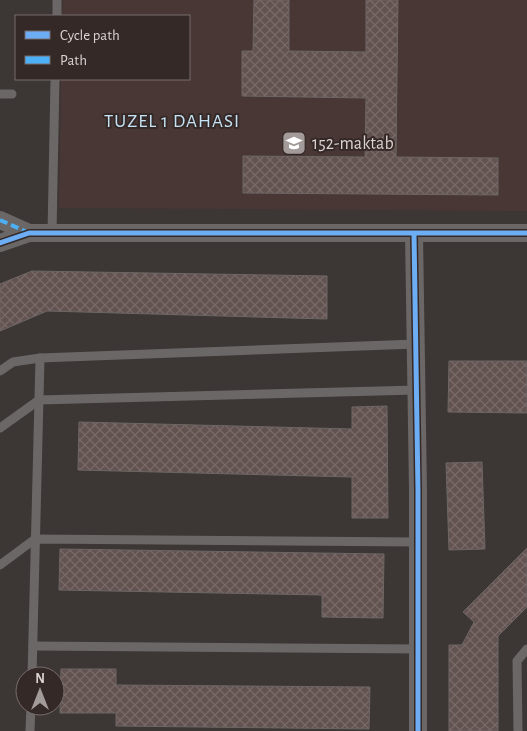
<svg xmlns="http://www.w3.org/2000/svg" width="527" height="731" viewBox="0 0 527 731" font-family="'Alegreya Sans',sans-serif">
  <style>
    .built { fill: #483735 }
    .building { fill: url(#building-cross-hatch); stroke: #6c6766 }
    .lines { fill: none; stroke-linecap: round; stroke-linejoin: round }
    .service { stroke: #6a6766; stroke-width: 9 }
    .minor { stroke: #6a6766; stroke-width: 18 }
    .quiet { stroke: #4cb0f7; stroke-width: 4; stroke-dasharray: 8 4; stroke-linecap: butt }
    .cycleway-casing { stroke: #352928; stroke-width: 8 }
    .cycleway { stroke: #6dadf4; stroke-width: 5 }
    .labels { text-anchor: middle; stroke-width: 4; stroke-linejoin: round; paint-order: stroke }
    .poi-label { font-size: 18px; fill: #dad2d1; stroke: #352928; text-anchor: start }
    .neighbourhood-label { font-size: 19px; letter-spacing: 1px; fill: #c6e3f5; stroke: #352928 }
  </style>
  <defs>
    <pattern id="building-cross-hatch" width="8" height="8" patternUnits="userSpaceOnUse" patternTransform="scale(1.25)"><rect width="8" height="8" fill="#625250"/><path d="M0 0l8 8M0 8l8-8" fill="none" stroke="#786a68"/></pattern>
  </defs>
  <rect width="100%" height="100%" fill="#3c3635"/>
  <!-- built -->
  <polygon class="built" points="63,0 527,0 527,211 59,208 61,79 189,79 189,16 62,16"/>
  <!-- building -->
  <g class="building">
    <polygon points="254,0 289,0 289,51 366,52 366,0 398,0 396,157 498,158 498,195 243,193 243,156 365,157 366,98 242,96 242,51 253,51"/>
    <polygon points="32,271 327,276 327,319 47,311 0,331 0,284"/>
    <polygon points="449,361 527,361 527,413 448,412"/>
    <polygon points="387,406 388,518 352,518 352,477 78,470 79,422 352,429 352,407"/>
    <polygon points="482,462 485,549 449,550 446,463"/>
    <polygon points="527,548 527,607 498,636 498,731 449,731 449,645 462,645 474,622 463,612"/>
    <polygon points="60,549 384,554 383,618 322,617 322,595 59,590"/>
    <polygon points="61,669 116,669 116,685 370,687 369,729 116,726 116,713 60,713"/>
  </g>
  <g class="lines">
    <!-- service -->
    <g class="service">
      <polyline points="57,16 57,0"/>
      <polyline points="0,94 12,94"/>
      <polyline points="52,233 55,79"/>
      <polyline points="0,371 13,362 40,358 416,344"/>
      <polyline points="0,428 39,400 417,390"/>
      <polyline points="0,565 35,539 418,542"/>
      <polyline points="33,646 418,649"/>
      <polyline points="32,676 40,358"/>
      <polyline points="30,731 31,706"/>
      <polyline points="518,731 517,661 527,649"/>
    </g>
    <!-- minor -->
    <g class="minor">
      <polyline points="0,220 29,233"/>
      <polyline points="414,234 418,490 418,731"/>
      <polyline points="0,243 29,233 527,233"/>
    </g>
    <!-- quiet -->
    <polyline class="quiet" points="0,220 29,233"/>
    <!-- cycleway casing -->
    <g class="cycleway-casing">
      <g id="cycleway">
        <polyline points="414,234 418,490 418,731"/>
        <polyline points="0,243 29,233 527,233"/>
      </g>
    </g>
    <!-- cycleway -->
    <use href="#cycleway" class="cycleway"/>
  </g>
  <!-- icons -->
  <defs>
    <g id="school-square" transform="scale(1.25)"><rect x="-9" y="-9" width="18" height="18" rx="4" fill="#a39b9a" stroke="#352928"/><path d="M0-5L7-2L0 1L-7-2ZM-4 1L0 2.5L4 1V4Q0 6-4 4Z" fill="#fff"/></g>
  </defs>
  <g fill-rule="evenodd">
    <use href="#school-square" x="294" y="143"/>
  </g>
  <g class="labels">
    <!-- poi labels -->
    <g class="poi-label">
      <text x="312" y="149">152-maktab</text>
    </g>
    <!-- neighbourhood labels -->
    <g class="neighbourhood-label">
      <text x="172" y="127">TUZEL 1 DAHASI</text>
    </g>
  </g>
  <!-- legend -->
  <rect x="15" y="15" width="175" height="65" fill="#352928" stroke="#776d6c"/>
  <rect x="25" y="31" width="25" height="8" fill="#6dadf4" stroke="#776d6c"/>
  <text x="60" y="40" font-size="15" fill="#dad2d1">Cycle path</text>
  <rect x="25" y="56" width="25" height="8" fill="#4cb0f7" stroke="#776d6c"/>
  <text x="60" y="65" font-size="15" fill="#dad2d1">Path</text>
  <!-- north arrow -->
  <g transform="translate(40 691)"><circle r="24" fill="#352928" stroke="#776d6c"/>
  <path d="M0-4L9 19L0 12L-9 19Z" fill="#a39b9a"/>
  <text y="-8" font-size="14" font-weight="bold" text-anchor="middle" fill="#dad2d1">N</text>
  </g>
</svg>
